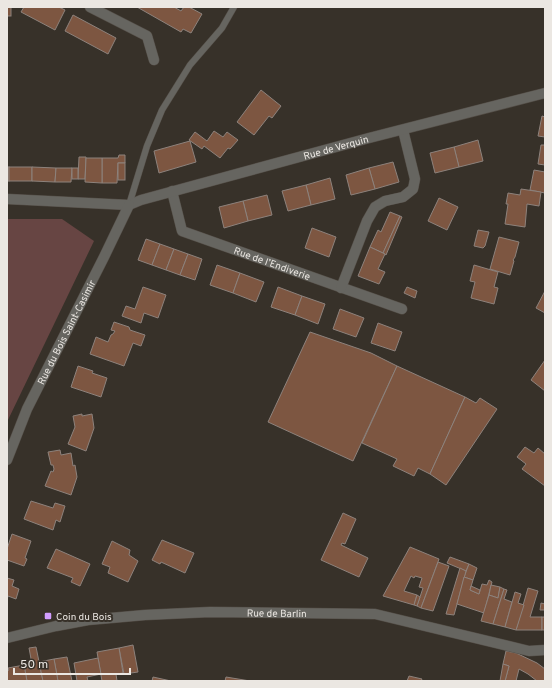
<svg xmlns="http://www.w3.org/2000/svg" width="552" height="688" viewBox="0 0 552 688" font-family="Overpass,sans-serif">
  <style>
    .green { fill: #674543 }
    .building { fill: #7d5641; stroke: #8d827c }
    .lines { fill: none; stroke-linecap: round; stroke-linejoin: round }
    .service-casing { stroke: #544e47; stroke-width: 7 }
    .minor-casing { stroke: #544e47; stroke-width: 11 }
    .tertiary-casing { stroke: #544e47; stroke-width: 11 }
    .service { stroke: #666560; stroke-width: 6 }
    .minor { stroke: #666560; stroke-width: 10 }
    .tertiary { stroke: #666560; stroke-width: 10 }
    .poi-dot { fill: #d19dfe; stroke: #373129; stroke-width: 1.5 }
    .labels { text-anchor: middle; stroke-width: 4; stroke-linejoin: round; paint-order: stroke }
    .street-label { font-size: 10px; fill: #ebe7e2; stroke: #373129 }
    .poi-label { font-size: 10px; fill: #ebe7e2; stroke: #373129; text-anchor: start }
  </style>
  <rect width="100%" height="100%" fill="#373129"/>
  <!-- green -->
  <polygon class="green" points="7,219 62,219 94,241 7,422"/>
  <!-- building -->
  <g class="building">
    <rect x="7" y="7" width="4" height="9"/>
    <polygon points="24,7 59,7 65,10 55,30 21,12"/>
    <polygon points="137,7 174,7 181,11 184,7 189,7 202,14 191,33 183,29 181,32"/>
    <polygon points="73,15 116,38 108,54 65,31"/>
    <polygon points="261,90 281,106 272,118 269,116 254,135 237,122"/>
    <polygon points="542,116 545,117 545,137 538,136"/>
    <polygon points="214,131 223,137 227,132 238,140 230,149 228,148 220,158 204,146 202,149 189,140 195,132 207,141"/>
    <polygon points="478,140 483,161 459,167 454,147"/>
    <polygon points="190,141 196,162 159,173 154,151"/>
    <polygon points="541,145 545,145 545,165 538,164"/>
    <polygon points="454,147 459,167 435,173 430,153"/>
    <polygon points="119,155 125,155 125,163 118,163 117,183 102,183 102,158 118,158"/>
    <polygon points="79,157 86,157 85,179 78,179"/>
    <polygon points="86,158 102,158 102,183 85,182"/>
    <polygon points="393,162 399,182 375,189 369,168"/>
    <rect x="118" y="163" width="7" height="17"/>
    <rect x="7" y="167" width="2" height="14"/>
    <rect x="9" y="167" width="23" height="14"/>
    <polygon points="32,167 56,168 55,182 32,181"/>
    <polygon points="56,168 72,168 71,182 55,182"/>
    <rect x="72" y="168" width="6" height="11"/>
    <polygon points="369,168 375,189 351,195 346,175"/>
    <polygon points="534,170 545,172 545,193 530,190"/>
    <polygon points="330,178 335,199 311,205 306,185"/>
    <polygon points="306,185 311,205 288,211 282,191"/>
    <polygon points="521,189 541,192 539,206 527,204 525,227 505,224 508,204 506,204 508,193 520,195"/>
    <polygon points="267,195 272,215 248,221 243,201"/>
    <polygon points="439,198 458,207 447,230 428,221"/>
    <polygon points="243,201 248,221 224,228 219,207"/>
    <polygon points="390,212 400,216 383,253 370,247 378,230 381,232"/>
    <polygon points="400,216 402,217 386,255 383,253"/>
    <polygon points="312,228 336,237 329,257 305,248"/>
    <polygon points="478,230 489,232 485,246 483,248 474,246"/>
    <polygon points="499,237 519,242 515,257 513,260 514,261 510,275 490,269"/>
    <polygon points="146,239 160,244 152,265 138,260"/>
    <polygon points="160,244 174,249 166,270 152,265"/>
    <polygon points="370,247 385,254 378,269 385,272 379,284 358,276"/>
    <polygon points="174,249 188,254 180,275 166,270"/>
    <polygon points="188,254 202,259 195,280 180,275"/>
    <polygon points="217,265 240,273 233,293 210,285"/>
    <polygon points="474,265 498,272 494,287 498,288 494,304 471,298 475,282 470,281"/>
    <polygon points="240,273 264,282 256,302 233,293"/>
    <polygon points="143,287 166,295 158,318 144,313 141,323 122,316 126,306 135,309"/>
    <polygon points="278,287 302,296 295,315 271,307"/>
    <polygon points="407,287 417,291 415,298 404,293"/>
    <polygon points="545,291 545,313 536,308"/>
    <polygon points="302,296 325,304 318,324 295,315"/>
    <polygon points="340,309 364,318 356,337 333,329"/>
    <polygon points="114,322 129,327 130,330 145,335 141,346 133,343 124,366 90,354 96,337 108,342 111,335 113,334 115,331 111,330"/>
    <polygon points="378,323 402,332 395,351 371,343"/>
    <polygon points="310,332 371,353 397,366 353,461 268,422"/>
    <polygon points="545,360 545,391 531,380"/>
    <polygon points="78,366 93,371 92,373 107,378 101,397 71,387"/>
    <polygon points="397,366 465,397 430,474 418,468 414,476 393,466 397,459 362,443"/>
    <polygon points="465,397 476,403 480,398 497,409 446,485 430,474"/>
    <polygon points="82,414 82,416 92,414 94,428 86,451 68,444 75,427 73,416"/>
    <polygon points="525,447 534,453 538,448 545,454 545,486 522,469 526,464 517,457"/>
    <polygon points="60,450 61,455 71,453 73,466 75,465 77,477 71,495 45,486 51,471 53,472 54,469 53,465 51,465 48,452"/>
    <polygon points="31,501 53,508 55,503 65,506 60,522 56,520 53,530 24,519"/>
    <polygon points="343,513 356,519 345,544 342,543 341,545 368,558 359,577 321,560"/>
    <polygon points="12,534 31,541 25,558 27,559 24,566 7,560 7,549"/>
    <polygon points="162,540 194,553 185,573 161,562 160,564 152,560"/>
    <polygon points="112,541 130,550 129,555 138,561 128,582 108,573 110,567 102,564"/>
    <polygon points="410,547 439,559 421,608 417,606 423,588 419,587 422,578 415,576 414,578 411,576 404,591 417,595 414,605 383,596"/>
    <polygon points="56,549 90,564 80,586 71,582 73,578 47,568"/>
    <polygon points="450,557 469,564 466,571 447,563"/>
    <polygon points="438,562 449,566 433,611 421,608"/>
    <polygon points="469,564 477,568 473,580 464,577"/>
    <polygon points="460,568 466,571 454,615 446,614"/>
    <polygon points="464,577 473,580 470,590 479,594 482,584 487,585 489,580 492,582 484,613 457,604"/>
    <polygon points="7,578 14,580 12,586 19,589 16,599 8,596 7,600"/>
    <polygon points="491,585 500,587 498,598 489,595"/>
    <polygon points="471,586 480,590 479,594 470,590"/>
    <polygon points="500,587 504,589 493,624 481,621 489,595 498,598"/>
    <polygon points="528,588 538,591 530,617 542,617 542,630 516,630"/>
    <polygon points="504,589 507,590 504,599 512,602 505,627 493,624"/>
    <polygon points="515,592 521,594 518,603 524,605 516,630 505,627"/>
    <polygon points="417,595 420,597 417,606 414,605"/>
    <polygon points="541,603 545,604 545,610 540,610"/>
    <rect x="542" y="617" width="3" height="13"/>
    <polygon points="133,645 138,672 124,674 119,648"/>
    <polygon points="36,647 43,681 27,681 24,665 32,664 29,648"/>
    <polygon points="119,648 123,673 116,674 117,681 102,681 97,652"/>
    <polygon points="506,651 516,653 537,663 545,669 545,681 537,681 528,674 519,669 516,681 505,681 509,666 503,664"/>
    <polygon points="67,657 72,681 58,681 54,659"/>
    <polygon points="98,658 101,674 87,677 88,681 77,681 74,663"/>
    <polygon points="54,659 58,681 43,681 39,662"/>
    <polygon points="503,664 509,666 505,681 500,681"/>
    <polygon points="24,665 27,681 7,681 7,671 9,670 8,668"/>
    <polygon points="409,676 422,679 421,681 407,681"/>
    <polygon points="153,677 171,681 152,681"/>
    <polygon points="226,677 250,681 225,681"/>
  </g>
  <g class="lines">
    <!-- service casing -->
    <g class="service-casing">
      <polyline id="service" points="129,205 147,146 162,110 190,65 222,28 234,7"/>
    </g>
    <!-- minor casing -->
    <g class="minor-casing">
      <g id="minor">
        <polyline points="90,7 147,36 154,60"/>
        <path id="s1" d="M172 191 182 231 402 309"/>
        <polyline points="341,288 367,221 375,207 385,201 403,197 413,189 415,179 403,130"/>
      </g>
    </g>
    <!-- tertiary casing -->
    <g class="tertiary-casing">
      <g id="tertiary">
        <path id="s2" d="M7 199 129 205 141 200 369 138 545 93"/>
        <path id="s3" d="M7 460 27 409 104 257 129 205"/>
        <path id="s4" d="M7 638 56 626 88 620 145 615 210 612 375 614 529 651 545 650"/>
      </g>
    </g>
    <!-- service -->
    <use href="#service" class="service"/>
    <!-- minor -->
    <use href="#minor" class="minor"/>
    <!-- tertiary -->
    <use href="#tertiary" class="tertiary"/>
  </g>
  <!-- markers -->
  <rect class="poi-dot" x="44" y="612" width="8" height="8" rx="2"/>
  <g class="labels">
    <!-- street labels -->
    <g class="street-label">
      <text dy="4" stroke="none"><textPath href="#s2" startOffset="337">Rue de Verquin</textPath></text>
      <text dy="4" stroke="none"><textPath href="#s1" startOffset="137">Rue de l’Endiverie</textPath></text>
      <text dy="4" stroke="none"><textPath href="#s3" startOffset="141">Rue du Bois Saint-Casimir</textPath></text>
      <text dy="4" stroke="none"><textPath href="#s4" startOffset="272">Rue de Barlin</textPath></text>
    </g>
    <!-- poi labels -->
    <g class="poi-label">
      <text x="56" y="620">Coin du Bois</text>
    </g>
  </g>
  <!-- border -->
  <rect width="552" height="688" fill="none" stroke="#ebe7e2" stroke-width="16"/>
  <!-- scale -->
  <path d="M14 668v6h116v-6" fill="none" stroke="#ebe7e2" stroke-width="2"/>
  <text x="20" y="668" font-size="12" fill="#ebe7e2" stroke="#373129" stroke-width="3" paint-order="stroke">50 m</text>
</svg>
